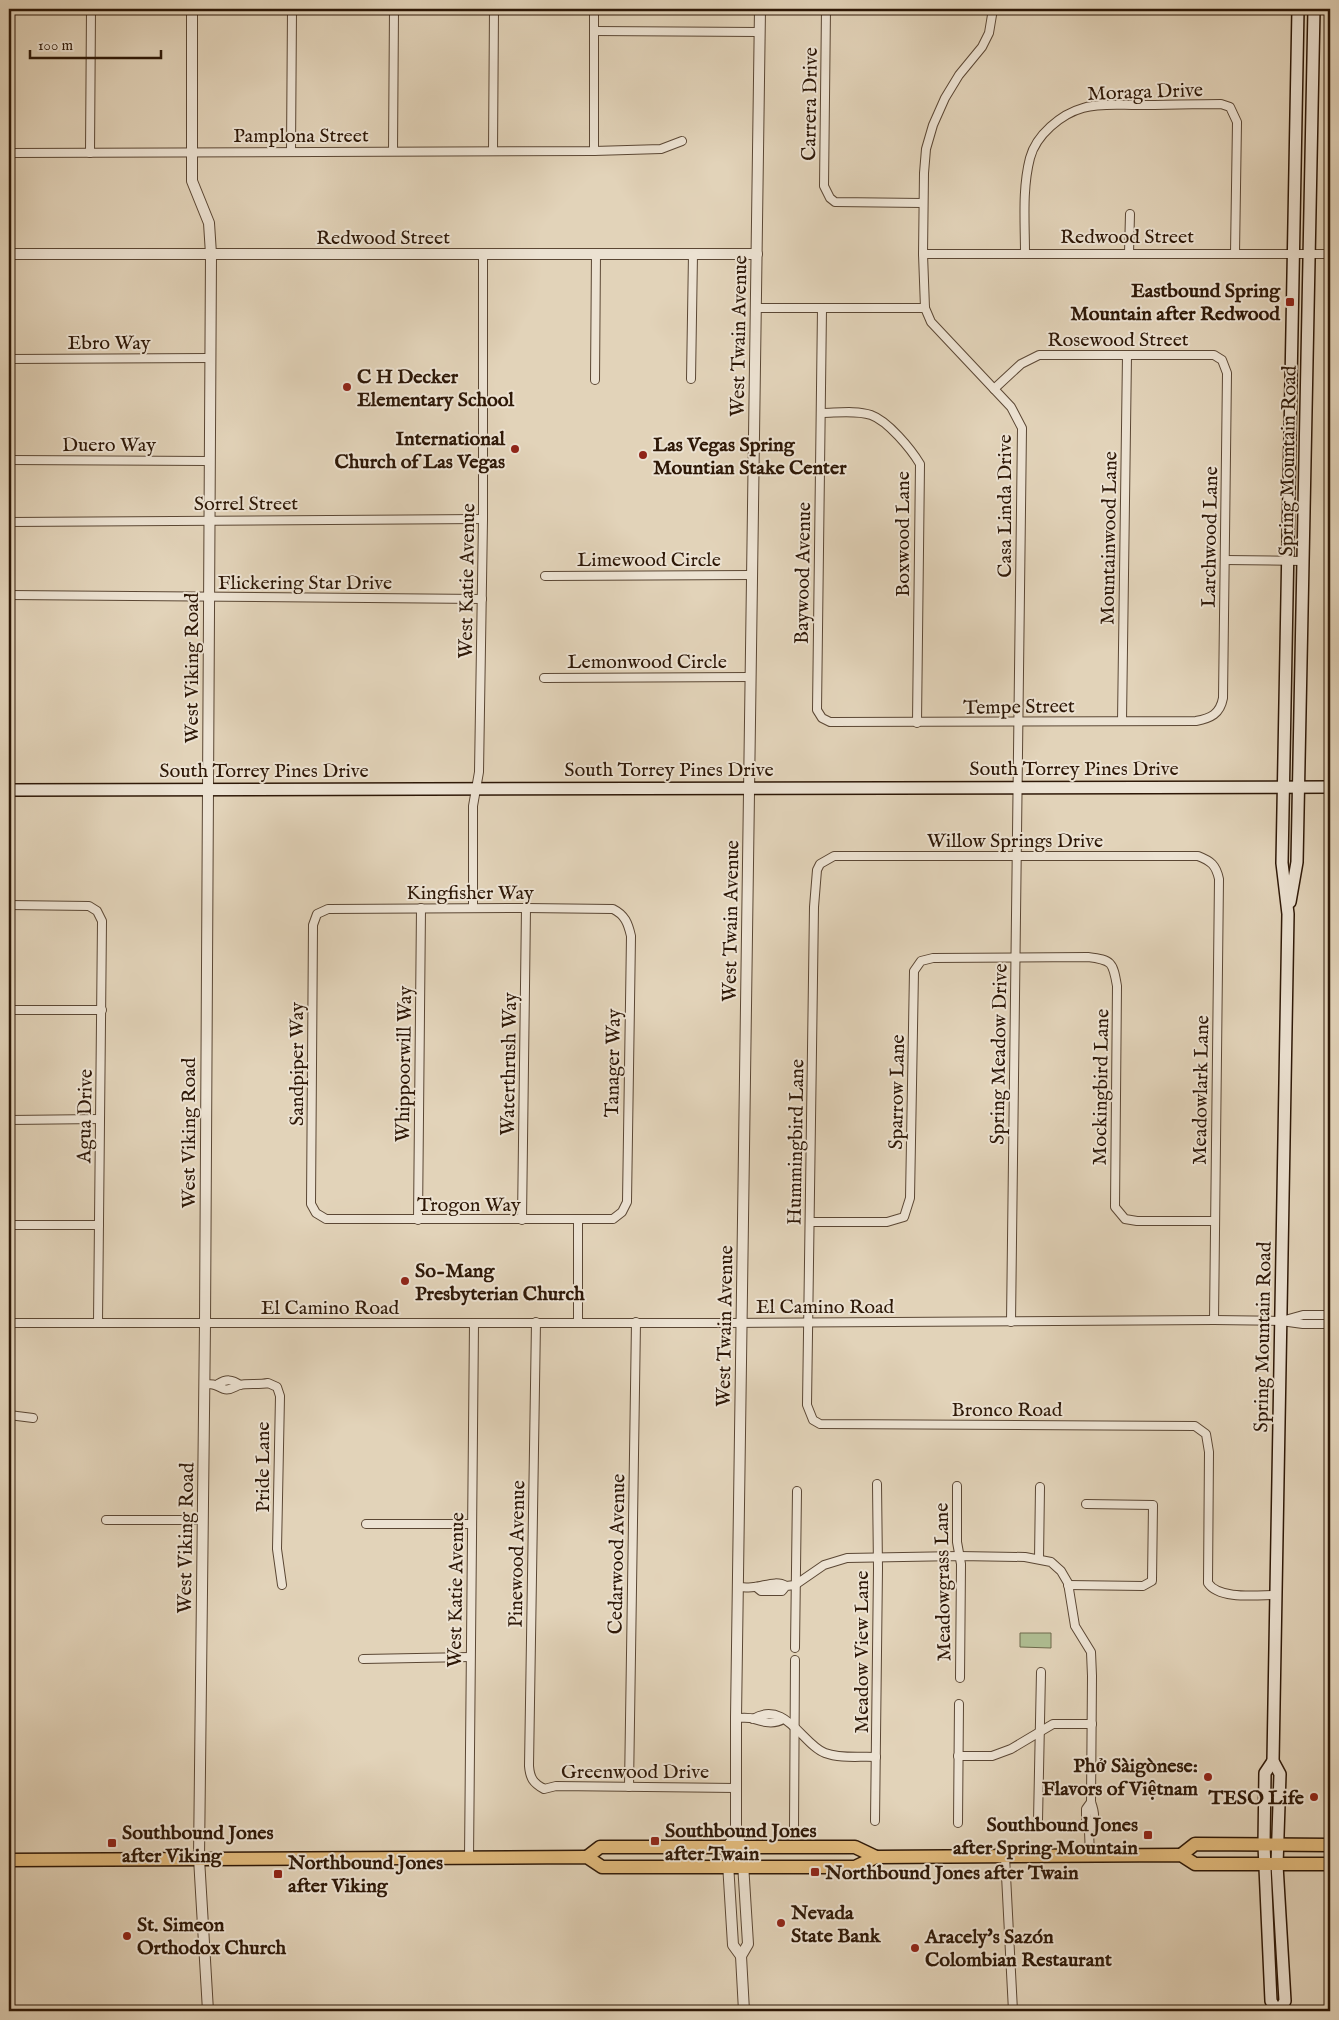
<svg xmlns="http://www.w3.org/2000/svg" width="1339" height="2020" viewBox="0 0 1339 2020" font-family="'IM FELL English',serif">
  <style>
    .garden { fill: #afbd92; stroke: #6e6a4c }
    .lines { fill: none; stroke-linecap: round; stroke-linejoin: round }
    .minor-casing { stroke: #5b4734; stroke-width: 10 }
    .tertiary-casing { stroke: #5b4734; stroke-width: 12 }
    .secondary-casing { stroke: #2e1807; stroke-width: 14 }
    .primary-casing { stroke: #2e1807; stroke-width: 15 }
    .minor { stroke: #ece2d2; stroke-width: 8 }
    .tertiary { stroke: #ece2d2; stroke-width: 10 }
    .secondary { stroke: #ece2d2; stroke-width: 11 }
    .primary { stroke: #e1ba7c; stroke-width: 12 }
    .poi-dot { fill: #8f2418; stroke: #ece2d2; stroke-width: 2 }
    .labels { text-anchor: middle; stroke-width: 4; stroke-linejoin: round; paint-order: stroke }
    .street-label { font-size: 20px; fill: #2e1807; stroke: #ece2d2 }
    .poi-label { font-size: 20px; font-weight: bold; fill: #2e1807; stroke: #ece2d2; text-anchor: start }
  </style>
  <rect width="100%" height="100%" fill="#e2d3b9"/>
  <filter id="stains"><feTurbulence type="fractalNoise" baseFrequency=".004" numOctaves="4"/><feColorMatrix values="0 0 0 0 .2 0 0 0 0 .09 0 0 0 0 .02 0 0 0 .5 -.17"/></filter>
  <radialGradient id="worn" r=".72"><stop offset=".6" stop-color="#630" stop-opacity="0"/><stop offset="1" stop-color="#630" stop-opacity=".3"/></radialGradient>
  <!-- garden -->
  <polygon class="garden" points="1020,1633 1051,1633 1051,1648 1020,1647"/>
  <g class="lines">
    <!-- minor casing -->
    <g class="minor-casing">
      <g id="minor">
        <polyline points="826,9 824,186 830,198 835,202 923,203"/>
        <polyline points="993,9 989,33 982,47 959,75 945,98 933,125 926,149 924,173 923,254 925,308 931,322 1011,407 1022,428 1011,1322"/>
        <polyline points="594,31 759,32"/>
        <polyline points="493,150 494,9"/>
        <polyline points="291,151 292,9"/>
        <polyline points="393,151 394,9"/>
        <polyline points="594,151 594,9"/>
        <polyline points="9,153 594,151 661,149 682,141"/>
        <polyline points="90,153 91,9"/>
        <polyline points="1129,253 1130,214"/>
        <polyline points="923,254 1330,254"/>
        <path d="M1025 254C1025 222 1022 189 1030 158 1036 135 1061 114 1083 108 1100 103 1119 105 1137 105 1165 105 1193 104 1221 104L1230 107 1237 122 1235 253"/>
        <polyline points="756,308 925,308"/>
        <path d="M822 308 817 710 822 718 830 722 1196 721C1211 718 1220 714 1223 698L1227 373 1222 360 1214 355H1039L1021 364 994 389"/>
        <polyline points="9,359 210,358"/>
        <polyline points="691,379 693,254"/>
        <polyline points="595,380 596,254"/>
        <path d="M821 413C836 413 856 410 871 415 888 421 911 449 920 464L917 723"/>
        <polyline points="9,460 209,461"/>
        <polyline points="9,522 483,519"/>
        <polyline points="1225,560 1303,561"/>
        <polyline points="545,576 752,575"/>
        <polyline points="9,595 482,599"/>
        <polyline points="544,678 751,677"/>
        <polyline points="1122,721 1127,355"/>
        <polyline points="9,905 89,906 97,911 102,921 98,1322"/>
        <polyline points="473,908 473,806 479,772 483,519 483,254"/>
        <path d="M526 908 613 909C625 915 628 923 631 936L627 1202 622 1212 613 1219H326L316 1213 311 1204 313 925 317 914 328 909Z"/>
        <polyline points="9,1010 102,1010"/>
        <polyline points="9,1120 100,1119"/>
        <polyline points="578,1219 578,1322"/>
        <polyline points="418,1220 421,908"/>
        <polyline points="522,1220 526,908"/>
        <path d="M810 1222H887L904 1217 910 1198 914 971 921 961 933 958 1088 957C1112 960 1113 962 1117 986L1115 1207 1125 1219 1137 1221H1214"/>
        <polyline points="9,1225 99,1225"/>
        <path d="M1214 1320 1219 879C1216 865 1211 861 1198 856H834L820 864 817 870 814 907 807 1405 813 1420 820 1424 1195 1426 1206 1434 1209 1452 1208 1583C1219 1600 1258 1595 1276 1595"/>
        <polyline points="1285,1320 1303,1315 1330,1315"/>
        <path d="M536 1322 529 1766C530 1778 533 1783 544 1789L556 1786 736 1788"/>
        <polyline points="9,1323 728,1323 1214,1320 1281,1321 1303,1324 1330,1324"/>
        <path d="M204 1384C216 1384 214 1385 224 1389 230 1391 234 1387 239 1385 247 1383 259 1385 268 1383L277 1387 280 1396 277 1549 282 1585"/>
        <path d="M218 1384C226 1379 232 1379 240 1385"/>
        <polyline points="9,1415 33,1418"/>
        <polyline points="957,1486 957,1542 961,1564 960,1678"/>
        <polyline points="106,1520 203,1520"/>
        <polyline points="366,1524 472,1524"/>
        <polyline points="1039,1559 1040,1487"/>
        <polyline points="1068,1585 1143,1586 1152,1581 1153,1505 1086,1504"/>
        <path d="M738 1587C743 1587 749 1588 754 1587 765 1586 776 1580 786 1586"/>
        <path d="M756 1587 761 1591H782L786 1586 795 1585 824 1565 847 1558 959 1556 1025 1557 1051 1562 1061 1571 1068 1583 1075 1626 1091 1652 1092 1676 1091 1802C1095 1813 1096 1821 1089 1831"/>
        <polyline points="795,1648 797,1491"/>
        <polyline points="363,1659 470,1657"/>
        <path d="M736 1718C742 1718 749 1717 754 1719 763 1722 774 1725 783 1719"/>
        <path d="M753 1719C785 1699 803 1745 825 1753 841 1759 860 1756 876 1757"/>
        <polyline points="958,1756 992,1756 1011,1749 1053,1724 1092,1724"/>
        <polyline points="629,1787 636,1322"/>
        <polyline points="875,1821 878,1568 877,1484"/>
        <polyline points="1038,1821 1041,1672"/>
        <polyline points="958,1823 959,1704"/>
        <polyline points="794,1827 795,1660"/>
        <polyline points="1005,1856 1013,2011"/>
        <polyline points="1090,1856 1089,1831 1086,1826 1086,1809 1091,1802"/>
        <polyline points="469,1858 474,1323"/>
      </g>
    </g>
    <!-- tertiary casing -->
    <g class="tertiary-casing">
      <g id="tertiary">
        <polyline points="192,9 192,181 209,223 211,254 205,1324 199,1858 208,2011"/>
        <polyline points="9,254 757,254"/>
        <polyline points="731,1842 727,1847 733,1945 741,1956"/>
        <polyline points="744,2011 741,1956 748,1944 742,1847 736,1835 736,1718 760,9"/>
      </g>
    </g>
    <!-- secondary casing -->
    <g class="secondary-casing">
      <g id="secondary">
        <polyline points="9,790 1330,787"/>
        <polyline points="1290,902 1297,862 1314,9"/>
        <polyline points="1273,1761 1265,1773 1264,1845 1271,2001 1277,2011"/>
        <polyline points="1279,2011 1285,2001 1277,1865 1280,1774 1273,1761 1288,914 1282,863 1298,9"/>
      </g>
    </g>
    <!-- primary casing -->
    <g class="primary-casing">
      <g id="primary">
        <polyline points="1181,1855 1195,1844 1330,1845"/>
        <polyline points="587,1857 600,1847 855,1847 876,1857"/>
        <polyline points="9,1860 587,1857 602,1867 855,1867 876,1857 1181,1855 1195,1864 1330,1864"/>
      </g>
    </g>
    <!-- minor -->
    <use href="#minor" class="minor"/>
    <!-- tertiary -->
    <use href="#tertiary" class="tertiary"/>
    <!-- secondary -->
    <use href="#secondary" class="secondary"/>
    <!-- primary -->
    <use href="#primary" class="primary"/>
  </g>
  <!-- markers -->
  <g class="poi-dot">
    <rect x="1285" y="297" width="10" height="10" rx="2.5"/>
    <circle cx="347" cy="387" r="5"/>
    <circle cx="515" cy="449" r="5"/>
    <circle cx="643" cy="455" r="5"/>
    <circle cx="405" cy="1281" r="5"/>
    <circle cx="1208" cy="1777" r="5"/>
    <circle cx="1314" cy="1797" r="5"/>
    <rect x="1143" y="1830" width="10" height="10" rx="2.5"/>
    <rect x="650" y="1836" width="10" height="10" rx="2.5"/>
    <rect x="107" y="1838" width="10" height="10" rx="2.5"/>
    <rect x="810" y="1867" width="10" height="10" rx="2.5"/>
    <rect x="273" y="1869" width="10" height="10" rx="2.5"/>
    <circle cx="781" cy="1923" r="5"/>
    <circle cx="127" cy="1936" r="5"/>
    <circle cx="915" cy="1948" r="5"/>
  </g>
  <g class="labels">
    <!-- street labels -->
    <g class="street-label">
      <text transform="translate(1145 91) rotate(-2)" y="7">Moraga Drive</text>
      <text transform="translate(809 104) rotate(-89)" y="7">Carrera Drive</text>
      <text x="301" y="142">Pamplona Street</text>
      <text x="1127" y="243">Redwood Street</text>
      <text x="383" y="244">Redwood Street</text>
      <text transform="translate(738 336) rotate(-89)" y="7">West Twain Avenue</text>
      <text x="1118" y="346">Rosewood Street</text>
      <text x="109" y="349">Ebro Way</text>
      <text x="109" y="451">Duero Way</text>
      <text transform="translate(1287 461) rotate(-89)" y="7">Spring Mountain Road</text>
      <text x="246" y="510">Sorrel Street</text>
      <text transform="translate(1004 506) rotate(-90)" y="7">Casa Linda Drive</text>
      <text transform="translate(902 534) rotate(-90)" y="7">Boxwood Lane</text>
      <text transform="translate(1209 537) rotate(-89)" y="7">Larchwood Lane</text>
      <text transform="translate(1108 538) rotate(-89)" y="7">Mountainwood Lane</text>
      <text x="649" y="566">Limewood Circle</text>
      <text transform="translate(802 573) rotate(-89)" y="7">Baywood Avenue</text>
      <text transform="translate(466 581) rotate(-89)" y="7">West Katie Avenue</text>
      <text x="305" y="589">Flickering Star Drive</text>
      <text x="647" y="668">Lemonwood Circle</text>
      <text transform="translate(191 668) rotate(-90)" y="7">West Viking Road</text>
      <text transform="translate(1019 706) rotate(-1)" y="7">Tempe Street</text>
      <text x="1074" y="775">South Torrey Pines Drive</text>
      <text x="669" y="776">South Torrey Pines Drive</text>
      <text x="264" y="777">South Torrey Pines Drive</text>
      <text x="1015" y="847">Willow Springs Drive</text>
      <text x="470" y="899">Kingfisher Way</text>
      <text transform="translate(730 921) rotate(-89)" y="7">West Twain Avenue</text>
      <text transform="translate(998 1054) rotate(-89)" y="7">Spring Meadow Drive</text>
      <text transform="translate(612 1063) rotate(-89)" y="7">Tanager Way</text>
      <text transform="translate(296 1064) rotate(-90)" y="7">Sandpiper Way</text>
      <text transform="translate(403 1064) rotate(-89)" y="7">Whippoorwill Way</text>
      <text transform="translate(508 1064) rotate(-89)" y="7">Waterthrush Way</text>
      <text transform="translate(1100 1087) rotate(-89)" y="7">Mockingbird Lane</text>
      <text transform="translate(1200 1090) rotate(-89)" y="7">Meadowlark Lane</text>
      <text transform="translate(896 1092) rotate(-89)" y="7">Sparrow Lane</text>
      <text transform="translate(84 1116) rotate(-89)" y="7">Agua Drive</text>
      <text transform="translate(188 1133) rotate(-90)" y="7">West Viking Road</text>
      <text transform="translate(795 1142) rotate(-89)" y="7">Hummingbird Lane</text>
      <text x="469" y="1211">Trogon Way</text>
      <text x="825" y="1313">El Camino Road</text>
      <text x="330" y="1314">El Camino Road</text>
      <text transform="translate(724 1326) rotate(-89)" y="7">West Twain Avenue</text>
      <text transform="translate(1262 1337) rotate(-89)" y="7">Spring Mountain Road</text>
      <text x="1007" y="1416">Bronco Road</text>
      <text transform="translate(262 1467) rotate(-90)" y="7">Pride Lane</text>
      <text transform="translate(185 1538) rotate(-89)" y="7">West Viking Road</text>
      <text transform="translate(516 1554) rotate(-89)" y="7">Pinewood Avenue</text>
      <text transform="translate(616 1554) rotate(-89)" y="7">Cedarwood Avenue</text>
      <text transform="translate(942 1582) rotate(-91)" y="7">Meadowgrass Lane</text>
      <text transform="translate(455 1590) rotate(-89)" y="7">West Katie Avenue</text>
      <text transform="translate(861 1652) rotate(-90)" y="7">Meadow View Lane</text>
      <text x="635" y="1778">Greenwood Drive</text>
    </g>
    <!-- poi labels -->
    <g class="poi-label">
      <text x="1280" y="297" text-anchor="end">Eastbound Spring<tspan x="1280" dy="23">Mountain after Redwood</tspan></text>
      <text x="357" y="383">C H Decker<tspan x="357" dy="23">Elementary School</tspan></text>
      <text x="505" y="445" text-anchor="end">International<tspan x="505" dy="23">Church of Las Vegas</tspan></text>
      <text x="653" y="451">Las Vegas Spring<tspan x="653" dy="23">Mountian Stake Center</tspan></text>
      <text x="415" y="1277">So-Mang<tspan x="415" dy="23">Presbyterian Church</tspan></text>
      <text x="1198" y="1772" text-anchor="end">Phở Sàigònese:<tspan x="1198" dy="23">Flavors of Việtnam</tspan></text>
      <text x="1304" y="1804" text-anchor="end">TESO Life</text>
      <text x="1138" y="1831" text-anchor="end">Southbound Jones<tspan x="1138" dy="23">after Spring Mountain</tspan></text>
      <text x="665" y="1837">Southbound Jones<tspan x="665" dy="23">after Twain</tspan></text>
      <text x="122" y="1839">Southbound Jones<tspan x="122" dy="23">after Viking</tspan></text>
      <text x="288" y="1869">Northbound Jones<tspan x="288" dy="23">after Viking</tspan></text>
      <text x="825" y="1879">Northbound Jones after Twain</text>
      <text x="791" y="1919">Nevada<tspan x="791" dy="23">State Bank</tspan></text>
      <text x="137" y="1931">St. Simeon<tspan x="137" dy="23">Orthodox Church</tspan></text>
      <text x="925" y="1943">Aracely's Sazón<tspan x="925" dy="23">Colombian Restaurant</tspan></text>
    </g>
  </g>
  <!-- margin -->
  <rect width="1339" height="2020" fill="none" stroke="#e2d3b9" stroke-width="30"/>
  <rect x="10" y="10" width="1319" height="2000" fill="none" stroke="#2e1807" stroke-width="2.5"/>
  <rect x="15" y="15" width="1309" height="1990" fill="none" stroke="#2e1807"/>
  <!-- scale -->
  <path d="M30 50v8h131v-8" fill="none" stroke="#2e1807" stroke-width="2.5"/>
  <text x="38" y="50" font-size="15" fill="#2e1807" stroke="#ece2d2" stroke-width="4" paint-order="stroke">100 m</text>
  <rect width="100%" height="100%" filter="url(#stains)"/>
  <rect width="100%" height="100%" fill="url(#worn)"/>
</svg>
